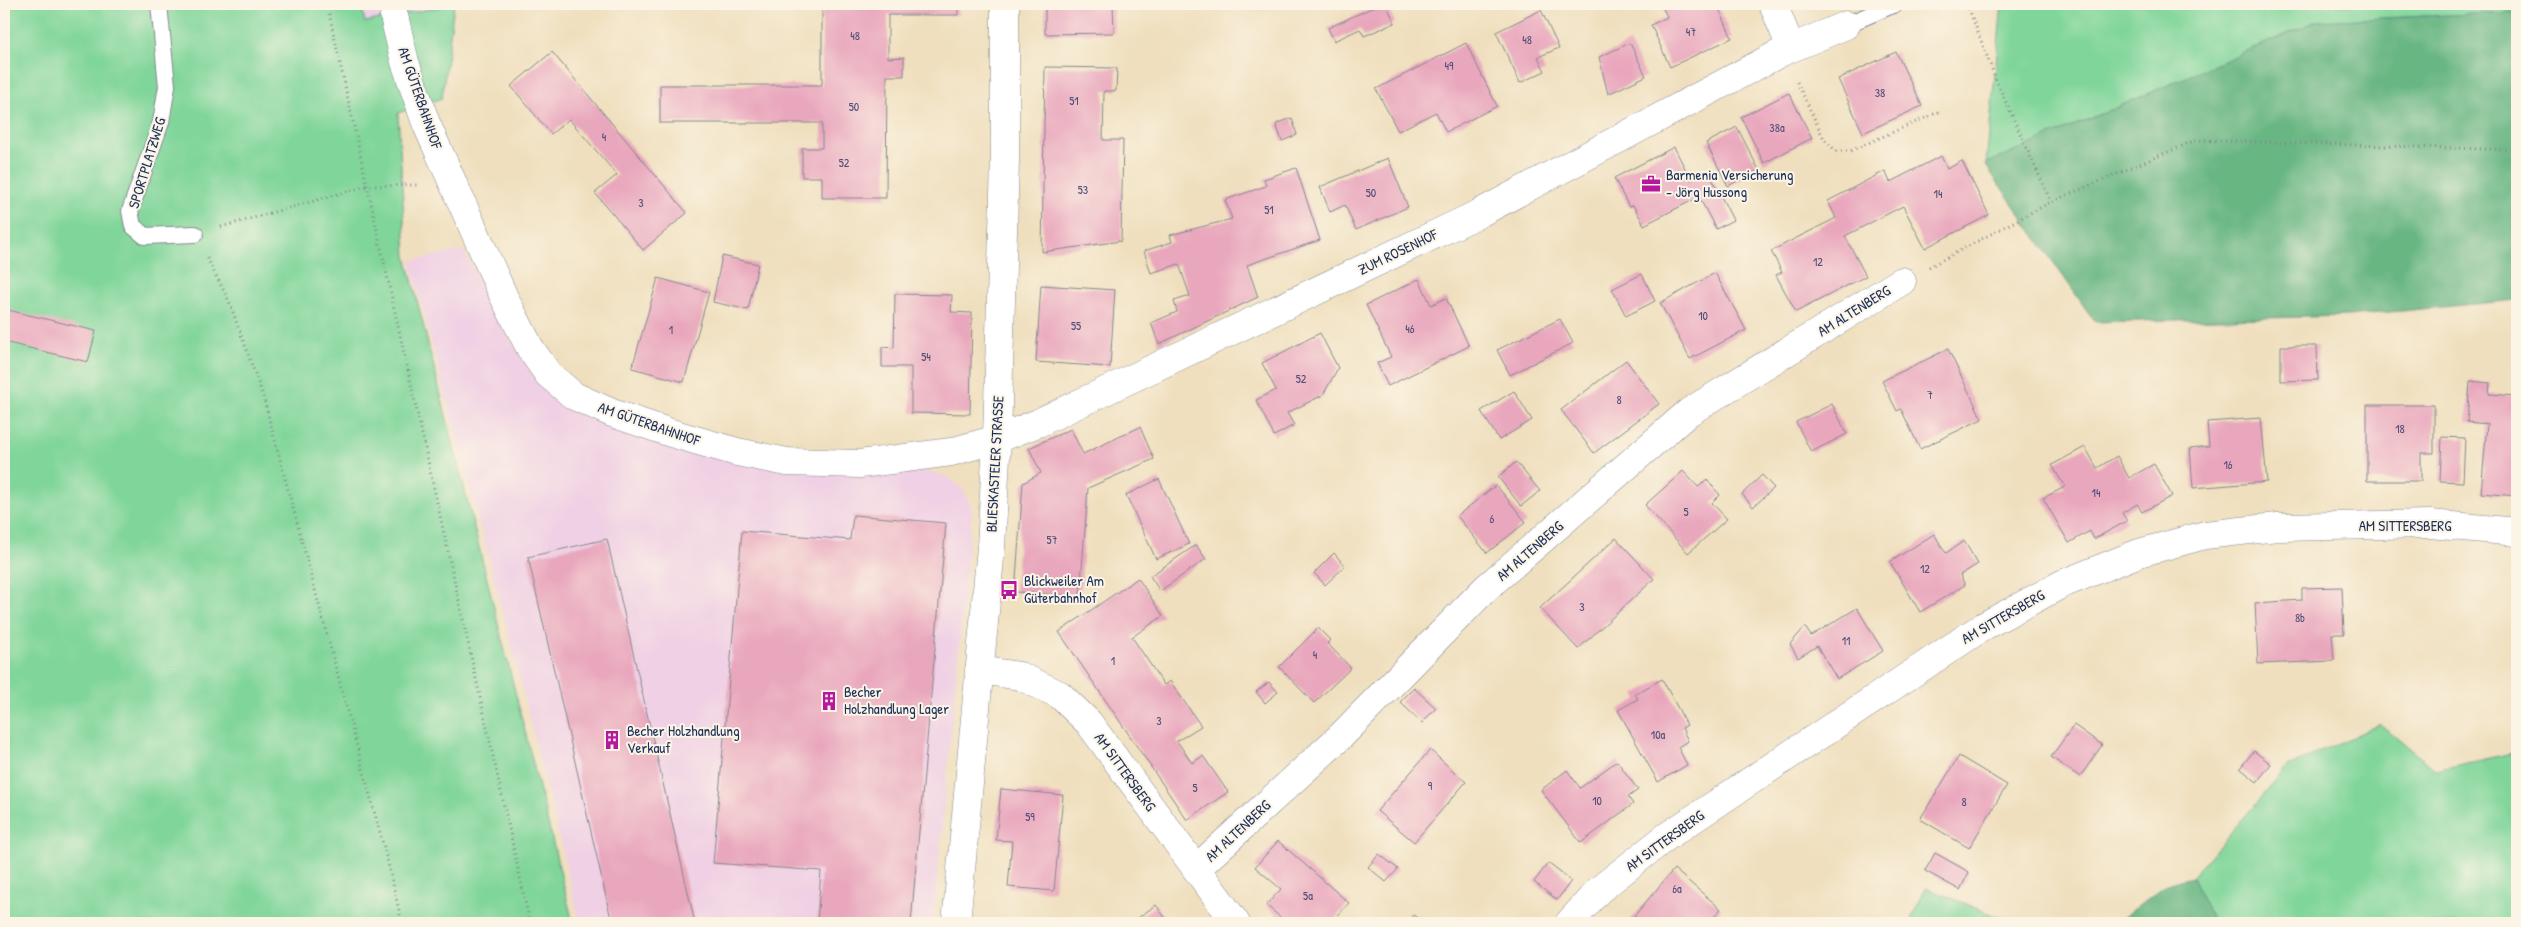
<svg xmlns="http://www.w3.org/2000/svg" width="2521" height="927" viewBox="0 0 2521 927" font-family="'Patrick Hand',sans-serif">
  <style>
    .built { fill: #f0d0e4 }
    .green { fill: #7fd59a; stroke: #4d827c }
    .forest { fill: #67b682; stroke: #417270 }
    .building { fill: #e9a7bd }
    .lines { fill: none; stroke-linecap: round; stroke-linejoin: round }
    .service-casing { stroke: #85878e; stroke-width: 18 }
    .minor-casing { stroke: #85878e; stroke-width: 29 }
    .tertiary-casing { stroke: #85878e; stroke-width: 29 }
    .path { stroke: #85878e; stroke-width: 3; stroke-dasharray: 1 4; stroke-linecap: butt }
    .service { stroke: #fff; stroke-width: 16 }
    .minor { stroke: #fff; stroke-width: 28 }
    .tertiary { stroke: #fff; stroke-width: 28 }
    .labels { text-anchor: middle; stroke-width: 4; stroke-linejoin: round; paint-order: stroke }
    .number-label { font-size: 12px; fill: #4e4d76 }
    .street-label { font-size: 15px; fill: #1b2f5e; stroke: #fcf5e5 }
    .poi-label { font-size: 15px; fill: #1b2f5e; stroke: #fcf5e5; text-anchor: start }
  </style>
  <rect width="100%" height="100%" fill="#fcf5e5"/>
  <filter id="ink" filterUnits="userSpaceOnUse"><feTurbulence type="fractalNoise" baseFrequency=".02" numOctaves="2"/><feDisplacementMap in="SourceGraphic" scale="10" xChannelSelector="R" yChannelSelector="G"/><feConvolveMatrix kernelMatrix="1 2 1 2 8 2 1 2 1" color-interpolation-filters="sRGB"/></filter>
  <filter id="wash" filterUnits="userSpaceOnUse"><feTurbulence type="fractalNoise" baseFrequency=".0096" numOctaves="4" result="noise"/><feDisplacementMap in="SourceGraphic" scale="20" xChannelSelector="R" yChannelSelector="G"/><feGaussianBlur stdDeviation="1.12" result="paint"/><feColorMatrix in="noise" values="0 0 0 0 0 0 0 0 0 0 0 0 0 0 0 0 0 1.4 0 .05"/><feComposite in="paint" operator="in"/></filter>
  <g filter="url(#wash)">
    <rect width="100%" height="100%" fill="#efdfbe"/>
    <!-- built -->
    <g class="built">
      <polygon points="361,4 454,4 365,22"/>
      <polygon points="463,250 504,329 537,380 567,409 600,422 868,473 919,470 946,476 964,490 972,510 933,923 580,923 513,651 410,261"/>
    </g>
    <!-- green -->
    <g class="green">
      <polygon points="4,4 361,4 365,22 454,4 442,98 398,113 406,256 573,923 4,923"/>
      <polygon points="2002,4 2517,4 2517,12 2317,21 1986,164"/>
      <polygon points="2380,724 2435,770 2517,752 2517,923 2214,923 2192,877 2288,767"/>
      <polygon points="1926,888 2014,923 1909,923"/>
    </g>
    <!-- forest -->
    <g class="forest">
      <polygon points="2517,12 2517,300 2348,316 2095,322 1985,164 2317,21"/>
      <polygon points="2192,877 2214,923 2116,923 2167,884"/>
    </g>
    <g id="blocks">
      <!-- building -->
      <g class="building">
        <polygon points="822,4 958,4 958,15 888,15 888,58 904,57 904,76 887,76 886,198 822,198 822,177 802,177 802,148 822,148 822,123 660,123 660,85 822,85"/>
        <polygon points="1045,4 1113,4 1114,33 1045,34"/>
        <polygon points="1380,4 1386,4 1395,23 1364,36 1360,29 1334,41 1328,28"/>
        <polygon points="1661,4 1717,4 1732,38 1670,67 1651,25 1667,17"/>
        <polygon points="1541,10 1559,48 1538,57 1545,71 1520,83 1496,32"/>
        <polygon points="1466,43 1497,106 1446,132 1436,112 1398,131 1376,89"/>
        <polygon points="1630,43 1646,76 1608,94 1599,57"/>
        <polygon points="552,52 687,213 643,250 595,193 617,175 569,119 551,134 511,86"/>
        <polygon points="1896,52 1922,106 1863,133 1838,79"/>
        <polygon points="1045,67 1117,68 1116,91 1104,91 1103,140 1123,140 1121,241 1042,252"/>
        <polygon points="1789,93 1812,138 1764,163 1741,117"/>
        <polygon points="1292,118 1297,135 1282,141 1276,124"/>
        <polygon points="1737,127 1759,170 1728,186 1706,143"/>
        <polygon points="1674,147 1691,180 1708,171 1733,220 1716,229 1699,197 1644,225 1633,205 1629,207 1614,178"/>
        <polygon points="1941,156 1947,169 1962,161 1989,215 1925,248 1903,206 1845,236 1866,276 1796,312 1776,275 1782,272 1771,251 1836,218 1828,201 1885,171 1890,182"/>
        <polygon points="1388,158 1408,207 1356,230 1345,205 1330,212 1320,187"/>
        <polygon points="1296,168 1320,240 1247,265 1258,297 1159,344 1151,323 1177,312 1174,301 1190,296 1179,264 1151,273 1144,251 1172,242 1170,235 1232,219 1225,200 1266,186 1264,179"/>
        <polygon points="722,256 758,264 748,310 713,302"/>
        <polygon points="1715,273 1746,330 1690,359 1660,303"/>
        <polygon points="1642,274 1655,301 1626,316 1612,289"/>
        <polygon points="658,278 709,292 684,382 632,368"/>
        <polygon points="1419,279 1431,305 1446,298 1469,346 1388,386 1377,363 1391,357 1366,305"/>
        <polygon points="1041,285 1115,290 1110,367 1036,362"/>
        <polygon points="895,294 952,295 951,312 972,313 970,414 911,413 911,367 882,367 882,347 894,348"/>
        <polygon points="4,309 96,331 88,362 4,342"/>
        <polygon points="1560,319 1573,343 1510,375 1497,350"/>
        <polygon points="1320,333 1338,368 1323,395 1287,413 1294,425 1274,436 1256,400 1276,390 1262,363"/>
        <polygon points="2281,346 2317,346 2318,380 2281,381"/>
        <polygon points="1948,349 1982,419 1920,449 1901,409 1897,411 1882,381"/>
        <polygon points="1626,360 1659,404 1594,453 1561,410"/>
        <polygon points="2470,381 2490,383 2489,394 2517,396 2517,496 2481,493 2487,424 2467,422"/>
        <polygon points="1514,391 1532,420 1499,440 1481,411"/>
        <polygon points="1832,404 1847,434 1811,452 1796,422"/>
        <polygon points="2367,405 2434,405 2434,453 2421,453 2421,481 2367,481"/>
        <polygon points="2261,418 2267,482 2193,488 2190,448 2209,446 2207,422"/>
        <polygon points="1140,427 1154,459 1088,488 1080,596 1015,592 1023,483 1041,473 1029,448 1071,429 1083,454"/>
        <polygon points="2442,437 2465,438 2463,482 2440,481"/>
        <polygon points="2085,447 2097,468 2117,456 2129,478 2154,464 2172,496 2142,512 2137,504 2122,513 2127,521 2094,539 2090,531 2069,543 2043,498 2065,487 2052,465"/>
        <polygon points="1516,462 1540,491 1521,506 1498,477"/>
        <polygon points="1683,471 1698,487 1707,480 1720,495 1712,503 1727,519 1688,553 1645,505"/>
        <polygon points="1762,475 1774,488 1753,507 1742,494"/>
        <polygon points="1159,479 1189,544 1156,559 1126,495"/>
        <polygon points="1496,485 1526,522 1487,553 1457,516"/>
        <polygon points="853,515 946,523 911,923 817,923 821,871 713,863 742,531 850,540"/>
        <polygon points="1934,534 1946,553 1964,541 1978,564 1960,575 1965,585 1920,612 1890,562"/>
        <polygon points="1616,538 1654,579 1578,649 1540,608"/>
        <polygon points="607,539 695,923 612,923 528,557"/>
        <polygon points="1196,545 1206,559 1160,591 1150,576"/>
        <polygon points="1334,553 1345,566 1325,585 1314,573"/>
        <polygon points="1138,578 1163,616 1132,637 1164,685 1170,681 1201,726 1177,741 1192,763 1203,756 1228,792 1187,820 1059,632"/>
        <polygon points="2342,587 2344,634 2332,634 2334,661 2258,664 2255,603 2302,600 2302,588"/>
        <polygon points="1857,608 1883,651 1837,679 1817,646 1798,658 1790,644 1805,627 1811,636"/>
        <polygon points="1318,628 1330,640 1327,643 1351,668 1314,703 1279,667"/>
        <polygon points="1662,679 1687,725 1682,728 1688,741 1678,747 1687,765 1658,782 1618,710 1638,699 1635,694"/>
        <polygon points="1269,682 1278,692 1265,703 1256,692"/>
        <polygon points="1414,688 1436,708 1422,723 1400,702"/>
        <polygon points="2074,725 2102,745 2080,777 2051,757"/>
        <polygon points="1430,750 1466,782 1414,842 1377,811"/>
        <polygon points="2254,751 2271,764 2257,782 2240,768"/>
        <polygon points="1959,756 2007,785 1969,848 1920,819"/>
        <polygon points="1617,761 1638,790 1628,797 1633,804 1581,843 1541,790 1567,770 1580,788"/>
        <polygon points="1001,789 1063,795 1054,891 1008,887 1012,841 996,840"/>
        <polygon points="1278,841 1349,903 1331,923 1287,923 1266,905 1281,889 1255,867"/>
        <polygon points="1935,853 1969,872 1960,890 1925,871"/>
        <polygon points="1379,854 1398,869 1386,882 1368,867"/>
        <polygon points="1548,863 1571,881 1557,900 1534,882"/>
        <polygon points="1674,869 1721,909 1708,923 1628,923"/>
        <polygon points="1156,905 1169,923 1131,923"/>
        <polygon points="1414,915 1425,923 1408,923"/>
      </g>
    </g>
  </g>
  <g filter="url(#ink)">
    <use href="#blocks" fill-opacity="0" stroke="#85878e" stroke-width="1"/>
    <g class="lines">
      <!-- service casing -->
      <g class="service-casing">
        <g id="service">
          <polyline points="159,4 167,86 161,122 130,211 133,226 145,236 195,234"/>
          <polyline points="1846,25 1895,4"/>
        </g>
      </g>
      <!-- minor casing -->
      <g class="minor-casing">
        <g id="minor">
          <polyline points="1773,4 1791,48"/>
          <polyline points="394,16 405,62 426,123 504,297 530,348 548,374 574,396 612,413 671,433 737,452 787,462 860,464 951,452 997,439 1038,423 1478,214 1782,52 1846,25"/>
          <polyline points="979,670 1020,676 1060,695 1089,723 1236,923"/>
          <polyline points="1196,869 1341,736 1486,588 1689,412 1902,281"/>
          <polyline points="1569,923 1599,890 1666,837 1984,626 2062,584 2139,553 2205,535 2277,527 2430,524 2517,532"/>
        </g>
      </g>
      <!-- tertiary casing -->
      <g class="tertiary-casing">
        <polyline id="tertiary" points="956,923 991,547 997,439 1005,161 1005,4"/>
      </g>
      <!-- path -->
      <g class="path">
        <polyline points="327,4 530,923"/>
        <polyline points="1967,4 1997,82 2051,202"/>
        <polyline points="1797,82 1824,139 1836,151 1850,151 1941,111"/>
        <polyline points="221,227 367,186 417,185"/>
        <polyline points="207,258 229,301 263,396 386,855 402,923"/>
        <polyline points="1929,267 2051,202 2196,140 2517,150"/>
      </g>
      <!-- service -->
      <use href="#service" class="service"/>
      <!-- minor -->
      <use href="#minor" class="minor"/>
      <!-- tertiary -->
      <use href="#tertiary" class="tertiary"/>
    </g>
  </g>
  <!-- icons -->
  <defs>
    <g id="office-bare" transform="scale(1.5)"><path d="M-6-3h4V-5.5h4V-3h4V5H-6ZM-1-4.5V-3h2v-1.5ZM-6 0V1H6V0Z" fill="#b5179e" stroke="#fcf5e5" stroke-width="2.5" paint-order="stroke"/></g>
    <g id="bus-bare" transform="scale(1.5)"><path d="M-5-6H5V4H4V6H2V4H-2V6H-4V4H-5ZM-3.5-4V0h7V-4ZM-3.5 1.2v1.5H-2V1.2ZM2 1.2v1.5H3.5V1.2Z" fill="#b5179e" stroke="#fcf5e5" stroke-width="2.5" paint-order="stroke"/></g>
    <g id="building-bare" transform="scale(1.5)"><path d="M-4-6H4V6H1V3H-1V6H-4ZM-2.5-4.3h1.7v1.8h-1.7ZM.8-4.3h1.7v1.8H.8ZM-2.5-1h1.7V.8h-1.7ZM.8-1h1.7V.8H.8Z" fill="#b5179e" stroke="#fcf5e5" stroke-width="2.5" paint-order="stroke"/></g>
  </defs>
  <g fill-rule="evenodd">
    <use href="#office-bare" x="1651" y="184"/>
    <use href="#bus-bare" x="1009" y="590"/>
    <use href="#building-bare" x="829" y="701"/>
    <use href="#building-bare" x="612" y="740"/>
  </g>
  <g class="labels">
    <!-- number labels -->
    <g class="number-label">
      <text x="1691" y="36">47</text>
      <text x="855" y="40">48</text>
      <text x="1527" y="44">48</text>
      <text x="1449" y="70">49</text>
      <text x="1880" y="97">38</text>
      <text x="1074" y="105">51</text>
      <text x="854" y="111">50</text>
      <text x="1777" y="132">38a</text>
      <text x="604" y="141">4</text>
      <text x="844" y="167">52</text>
      <text x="1083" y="194">53</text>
      <text x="1371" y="197">50</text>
      <text x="1938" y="198">14</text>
      <text x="641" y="207">3</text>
      <text x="1269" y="214">51</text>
      <text x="1818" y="266">12</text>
      <text x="1703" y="320">10</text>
      <text x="1076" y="330">55</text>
      <text x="1410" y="333">46</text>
      <text x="671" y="334">1</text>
      <text x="926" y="361">54</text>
      <text x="1301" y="383">52</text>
      <text x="1930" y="399">7</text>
      <text x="1619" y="404">8</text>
      <text x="2400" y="433">18</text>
      <text x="2228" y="469">16</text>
      <text x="2096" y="497">14</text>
      <text x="1686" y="516">5</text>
      <text x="1492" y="523">6</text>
      <text x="1052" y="544">57</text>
      <text x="1925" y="573">12</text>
      <text x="1582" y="611">3</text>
      <text x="2300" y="622">8b</text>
      <text x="1846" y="645">11</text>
      <text x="1315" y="659">4</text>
      <text x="1113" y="665">1</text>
      <text x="1159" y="725">3</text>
      <text x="1658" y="739">10a</text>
      <text x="1430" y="790">9</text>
      <text x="1195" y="792">5</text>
      <text x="1597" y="805">10</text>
      <text x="1964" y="806">8</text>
      <text x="1030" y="821">59</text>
      <text x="1677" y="893">6a</text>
      <text x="1308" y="900">5a</text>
    </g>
    <!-- street labels -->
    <g class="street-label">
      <text transform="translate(420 98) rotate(71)" y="5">AM GÜTERBAHNHOF</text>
      <text transform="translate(147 163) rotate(-73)" y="5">SPORTPLATZWEG</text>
      <text transform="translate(1398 252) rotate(-26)" y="5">ZUM ROSENHOF</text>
      <text transform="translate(1854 311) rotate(-32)" y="5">AM ALTENBERG</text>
      <text transform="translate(649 424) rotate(19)" y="5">AM GÜTERBAHNHOF</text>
      <text transform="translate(995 464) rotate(-87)" y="5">BLIESKASTELER STRASSE</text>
      <text x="2405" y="531">AM SITTERSBERG</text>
      <text transform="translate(1530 551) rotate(-41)" y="5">AM ALTENBERG</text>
      <text transform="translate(2003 617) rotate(-30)" y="5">AM SITTERSBERG</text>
      <text transform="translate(1125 772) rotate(54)" y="5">AM SITTERSBERG</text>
      <text transform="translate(1238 831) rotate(-43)" y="5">AM ALTENBERG</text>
      <text transform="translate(1665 841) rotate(-36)" y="5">AM SITTERSBERG</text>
    </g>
    <!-- poi labels -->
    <g class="poi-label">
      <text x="1666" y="180">Barmenia Versicherung<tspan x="1666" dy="17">- Jörg Hussong</tspan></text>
      <text x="1024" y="586">Blickweiler Am<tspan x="1024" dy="17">Güterbahnhof</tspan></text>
      <text x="844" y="697">Becher<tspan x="844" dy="17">Holzhandlung Lager</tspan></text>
      <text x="627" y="736">Becher Holzhandlung<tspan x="627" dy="17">Verkauf</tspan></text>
    </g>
  </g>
  <!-- margin -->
  <rect width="2521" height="927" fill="none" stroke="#fcf5e5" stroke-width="20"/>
</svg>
